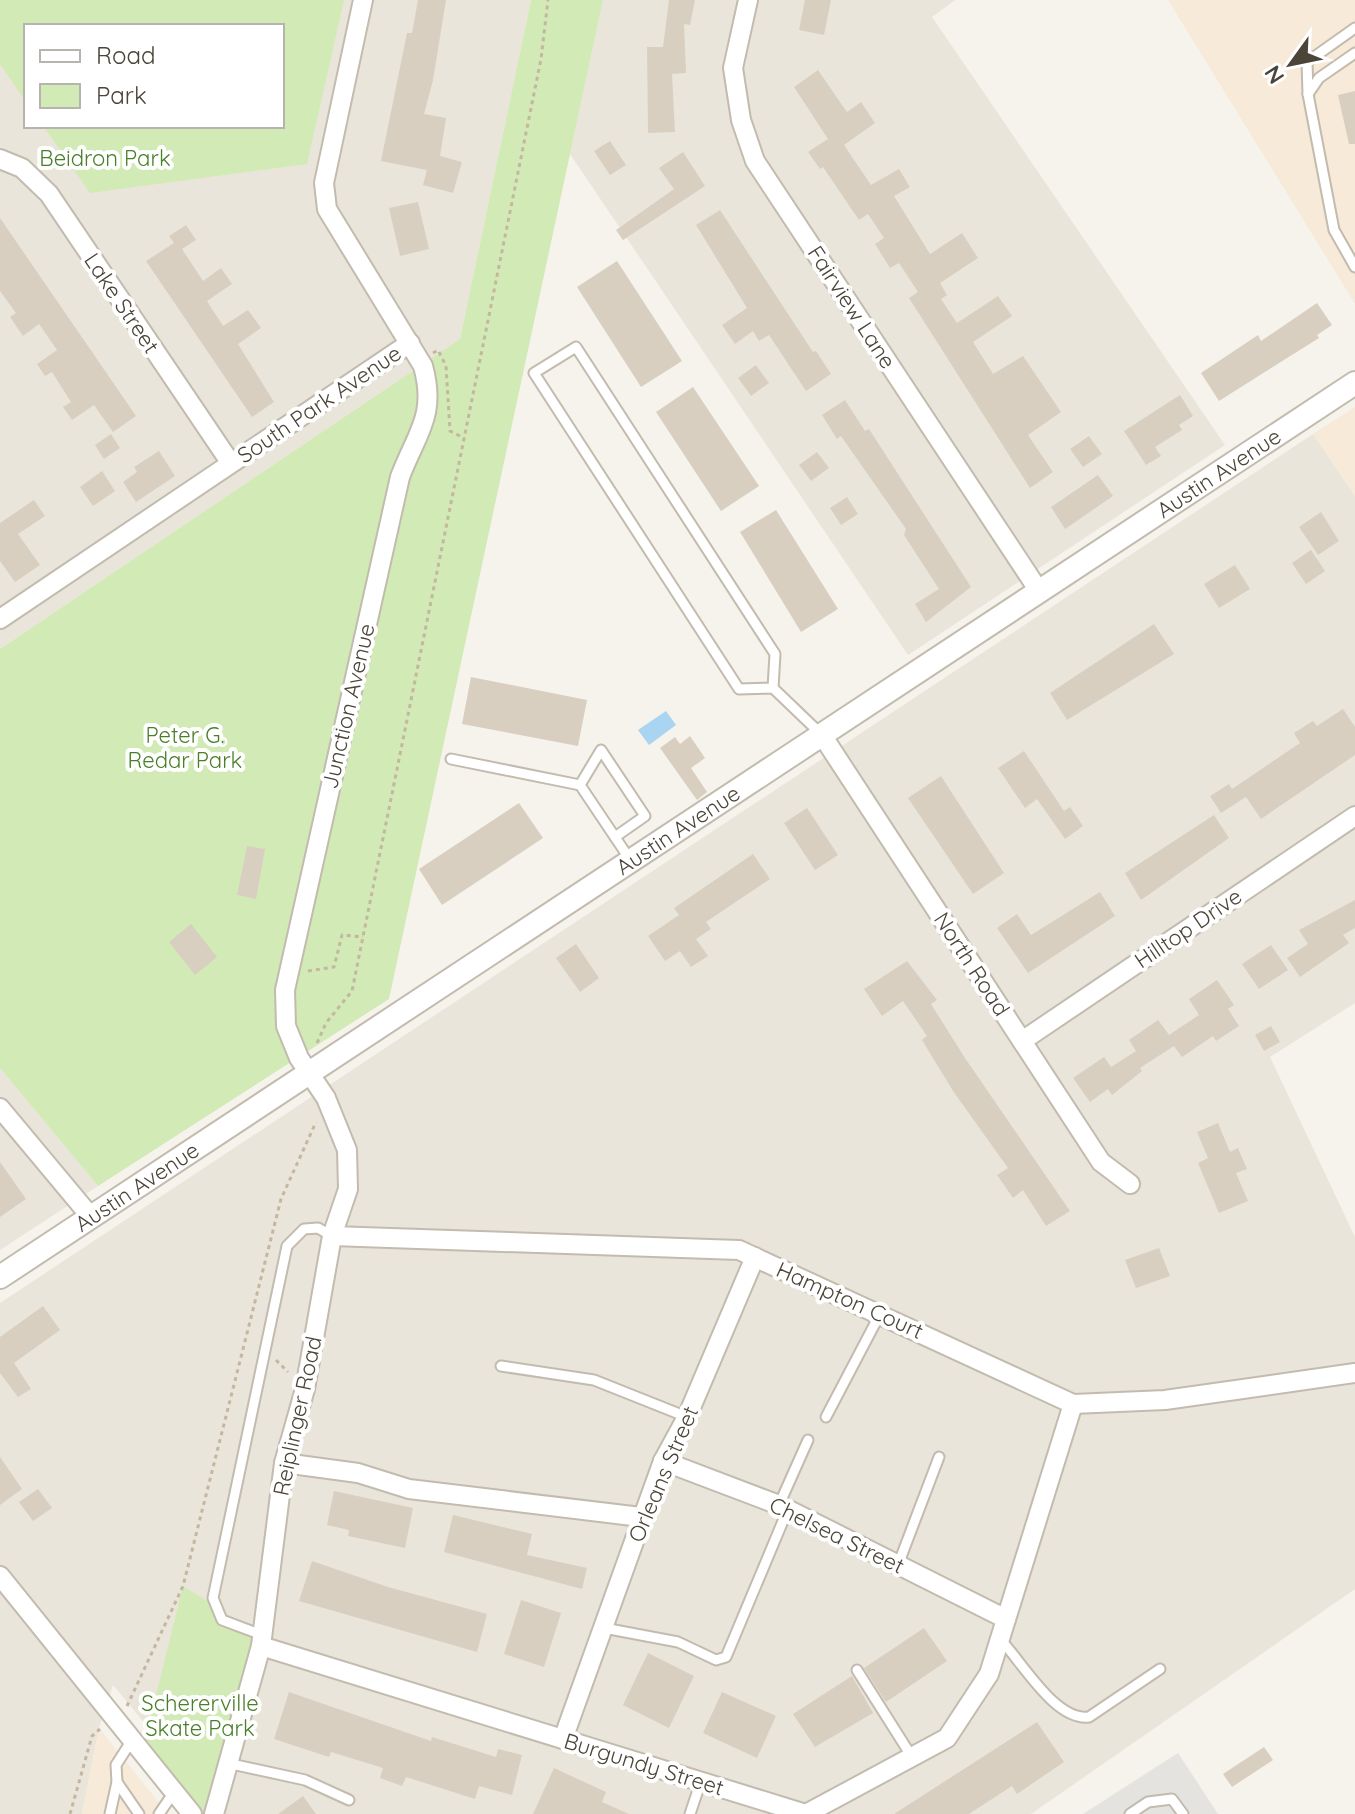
<svg xmlns="http://www.w3.org/2000/svg" width="1355" height="1814" viewBox="0 0 1355 1814" font-family="Quicksand,sans-serif">
  <style>
    .residential { fill: #eae5da; fill-rule: evenodd }
    .commercial { fill: #f7ead8 }
    .green { fill: #d2eab5 }
    .parking { fill: #e5e3e0 }
    .water { fill: #a9d4f2 }
    .building { fill: #d8cfc1 }
    .lines { fill: none; stroke-linecap: round; stroke-linejoin: round }
    .service-casing { stroke: #c2bbae; stroke-width: 13 }
    .minor-casing { stroke: #c2bbae; stroke-width: 22 }
    .tertiary-casing { stroke: #c2bbae; stroke-width: 26 }
    .path { stroke: #c4b79f; stroke-width: 3; stroke-dasharray: 4 4; stroke-linecap: butt }
    .service { stroke: #fff; stroke-width: 9 }
    .minor { stroke: #fff; stroke-width: 18 }
    .tertiary { stroke: #fff; stroke-width: 22 }
    .labels { text-anchor: middle; stroke-width: 8; stroke-linejoin: round; paint-order: stroke }
    .park-label { font-size: 22px; fill: #4a7f2a; stroke: #fff }
    .street-label { font-size: 22px; fill: #4b4439; stroke: #fff }
  </style>
  <rect width="100%" height="100%" fill="#f6f3ec"/>
  <!-- residential -->
  <g class="residential">
    <path d="M0 0H531L460 339 0 649ZM26 26H282V126H26Z"/>
    <polygon points="603,0 955,0 932,17 1225,445 908,655 570,154"/>
    <polygon points="1313,434 1355,496 1355,1003 1270,1057 1355,1237 1355,1589 1031,1814 220,1814 113,1685 99,1728 82,1814 0,1814 0,1303"/>
    <polygon points="0,1068 98,1186 0,1250"/>
  </g>
  <!-- commercial -->
  <g class="commercial">
    <polygon points="1168,0 1355,0 1355,304"/>
    <polygon points="1355,407 1355,496 1313,434"/>
    <polygon points="99,1728 168,1814 82,1814"/>
  </g>
  <!-- green -->
  <g class="green">
    <polygon points="0,0 344,0 307,164 90,193 43,126 282,126 282,26 26,26 26,102 0,64"/>
    <polygon points="531,0 603,0 389,999 98,1186 0,1068 0,649 460,339"/>
    <polygon points="183,1586 263,1636 217,1814 192,1814 142,1752"/>
  </g>
  <!-- parking -->
  <polygon class="parking" points="1178,1753 1218,1814 1083,1814"/>
  <!-- water -->
  <polygon class="water" points="666,711 676,725 649,745 638,730"/>
  <!-- building -->
  <g class="building">
    <polygon points="418,0 446,0 433,80 424,114 446,118 440,156 462,162 453,193 423,185 427,170 381,161 407,33 412,33"/>
    <polygon points="669,0 695,0 690,25 684,24 686,73 672,74 675,132 648,133 647,47 663,47"/>
    <polygon points="805,0 831,0 824,35 799,30"/>
    <polygon points="818,70 847,112 861,102 875,123 844,145 871,185 899,169 910,187 894,196 930,254 962,233 978,258 940,283 947,295 941,299 957,323 998,296 1012,316 973,342 993,374 1023,356 1061,412 1028,435 1053,472 1030,488 909,298 918,292 899,263 890,268 875,244 884,238 868,214 859,220 823,167 820,169 808,152 828,139 794,87"/>
    <polygon points="1355,91 1355,144 1349,144 1338,95"/>
    <polygon points="610,141 626,165 610,175 594,151"/>
    <polygon points="683,152 705,186 623,240 616,230 674,189 659,168"/>
    <polygon points="418,202 429,249 400,256 389,208"/>
    <polygon points="720,210 813,352 816,351 831,374 806,391 769,335 759,341 753,331 735,344 722,325 747,308 696,225"/>
    <polygon points="0,218 136,416 113,432 94,405 72,420 63,407 71,402 52,372 45,376 37,364 57,350 39,324 23,336 10,317 16,313 0,291"/>
    <polygon points="186,225 196,240 182,249 203,281 221,268 232,284 207,301 223,326 248,310 261,328 238,344 274,402 252,417 146,261 174,243 169,236"/>
    <polygon points="617,261 682,361 641,387 577,287"/>
    <polygon points="1317,303 1332,325 1317,335 1319,338 1219,401 1201,373 1258,335 1261,341"/>
    <polygon points="756,365 769,383 751,396 738,378"/>
    <polygon points="693,387 759,486 721,511 656,412"/>
    <polygon points="1180,395 1193,416 1179,425 1182,430 1155,447 1161,456 1146,465 1124,431"/>
    <polygon points="845,400 865,431 869,429 971,587 926,622 915,604 939,589 904,535 906,529 841,436 837,439 822,415"/>
    <polygon points="111,434 120,448 104,459 95,445"/>
    <polygon points="1089,436 1102,454 1083,467 1070,449"/>
    <polygon points="159,451 175,476 136,502 123,482 137,472 134,467"/>
    <polygon points="817,452 829,468 811,481 799,465"/>
    <polygon points="102,471 115,491 93,506 80,487"/>
    <polygon points="1098,475 1113,496 1065,529 1051,507"/>
    <polygon points="847,497 858,514 841,525 830,508"/>
    <polygon points="34,500 45,516 18,534 40,565 15,582 0,561 0,523"/>
    <polygon points="776,510 838,609 801,632 740,532"/>
    <polygon points="1321,512 1339,541 1318,555 1299,527"/>
    <polygon points="1311,550 1325,571 1306,584 1292,563"/>
    <polygon points="1235,565 1250,589 1219,608 1204,584"/>
    <polygon points="1154,624 1174,654 1067,720 1050,693"/>
    <polygon points="471,677 587,700 578,746 462,724"/>
    <polygon points="1343,709 1355,727 1355,755 1261,819 1246,797 1221,813 1210,796 1229,784 1232,789 1300,743 1294,733 1313,721 1317,726"/>
    <polygon points="690,736 705,758 691,768 707,792 697,800 660,748 675,737 680,744"/>
    <polygon points="1024,751 1064,811 1070,807 1083,826 1065,839 1037,799 1025,808 998,768"/>
    <polygon points="941,776 1004,873 973,894 908,798"/>
    <polygon points="519,803 543,838 442,905 419,869"/>
    <polygon points="807,808 838,855 815,870 784,823"/>
    <polygon points="1214,815 1229,838 1141,900 1125,873"/>
    <polygon points="247,846 265,849 256,899 237,895"/>
    <polygon points="753,854 770,879 706,922 711,929 696,939 708,956 691,967 680,951 665,961 648,936 679,915 674,908"/>
    <polygon points="1100,892 1115,916 1028,973 997,928 1017,914 1031,935"/>
    <polygon points="1355,900 1355,928 1343,935 1349,943 1300,977 1287,958 1308,944 1299,930"/>
    <polygon points="191,924 217,957 195,975 169,942"/>
    <polygon points="576,944 599,978 580,992 556,958"/>
    <polygon points="1271,945 1288,970 1259,989 1242,964"/>
    <polygon points="907,961 937,1000 931,1004 965,1058 1070,1211 1046,1226 1023,1190 1013,1198 997,1175 1008,1168 953,1091 922,1040 927,1036 903,1001 882,1016 864,989"/>
    <polygon points="1217,980 1234,1005 1228,1009 1239,1026 1216,1041 1213,1036 1182,1057 1174,1046 1140,1068 1142,1071 1112,1095 1108,1089 1090,1102 1073,1078 1104,1057 1111,1067 1136,1051 1129,1040 1158,1020 1169,1035 1199,1015 1189,999"/>
    <polygon points="1271,1026 1280,1042 1264,1051 1255,1035"/>
    <polygon points="1218,1123 1230,1152 1238,1148 1247,1169 1236,1173 1248,1201 1219,1213 1198,1163 1208,1158 1197,1132"/>
    <polygon points="0,1162 26,1199 0,1217"/>
    <polygon points="1159,1248 1170,1276 1136,1288 1125,1260"/>
    <polygon points="43,1306 60,1330 14,1363 31,1389 18,1397 0,1373 0,1337"/>
    <polygon points="0,1457 22,1489 0,1505"/>
    <polygon points="38,1489 52,1508 33,1521 19,1502"/>
    <polygon points="334,1491 413,1508 405,1548 348,1536 349,1530 327,1525"/>
    <polygon points="453,1515 532,1534 527,1555 587,1568 582,1589 444,1552"/>
    <polygon points="312,1561 388,1587 487,1614 477,1652 299,1601"/>
    <polygon points="521,1600 561,1613 544,1667 504,1654"/>
    <polygon points="924,1628 947,1661 886,1702 864,1668"/>
    <polygon points="648,1653 694,1676 669,1728 623,1705"/>
    <polygon points="852,1676 873,1713 815,1747 793,1714"/>
    <polygon points="289,1692 431,1741 432,1737 496,1757 498,1749 522,1755 512,1795 479,1786 475,1799 406,1777 402,1786 380,1778 383,1768 331,1752 329,1757 274,1739"/>
    <polygon points="722,1692 776,1716 757,1758 703,1733"/>
    <polygon points="1037,1722 1064,1762 1017,1794 1012,1786 969,1814 894,1814"/>
    <polygon points="1264,1747 1273,1760 1232,1787 1223,1774"/>
    <polygon points="554,1768 606,1792 602,1802 629,1814 533,1814"/>
    <polygon points="303,1796 316,1814 278,1814"/>
  </g>
  <g class="lines">
    <!-- service casing -->
    <g class="service-casing">
      <g id="service">
        <polyline points="1355,53 1319,78 1308,94 1334,230 1355,267"/>
        <polyline points="1308,94 1307,62 1355,28"/>
        <polyline points="773,688 775,654 576,347 534,373 739,689 773,688 822,735"/>
        <polyline points="451,759 580,785 631,861"/>
        <polyline points="580,785 601,750 645,816 615,837"/>
        <polyline points="501,1366 594,1380 687,1417"/>
        <polyline points="826,1417 880,1314"/>
        <polyline points="779,1505 808,1440"/>
        <polyline points="898,1565 939,1457"/>
        <polyline points="604,1628 678,1642 716,1660 726,1657 788,1509"/>
        <polyline points="262,1635 222,1620 213,1598 287,1246 304,1229 318,1228 332,1236"/>
        <path d="M1000 1639C1023 1663 1055 1721 1089 1717L1160 1669"/>
        <polyline points="857,1670 912,1757"/>
        <polyline points="227,1763 305,1780 349,1800"/>
        <polyline points="117,1782 116,1765 132,1740"/>
        <polyline points="110,1814 117,1782 139,1814"/>
        <polyline points="159,1814 174,1792"/>
        <polyline points="690,1814 701,1781"/>
        <polyline points="1130,1814 1148,1802 1172,1799 1183,1814"/>
      </g>
    </g>
    <!-- minor casing -->
    <g class="minor-casing">
      <g id="minor">
        <polyline points="748,0 733,68 741,120 755,161 1039,591"/>
        <polyline points="0,159 22,168 49,194 230,462"/>
        <polyline points="0,619 410,343"/>
        <polyline points="822,735 1101,1162 1130,1184"/>
        <polyline points="1022,1041 1355,816"/>
        <polyline points="0,1108 91,1217"/>
        <polyline points="332,1236 739,1250 1073,1404 1165,1400 1355,1373"/>
        <polyline points="663,1461 779,1505 1006,1619"/>
        <polyline points="284,1463 358,1473 409,1489 641,1517"/>
        <polyline points="0,1576 192,1814"/>
        <polyline points="261,1646 806,1814 947,1738 989,1674 1073,1404"/>
        <polyline points="563,1739 663,1461 687,1417 755,1257"/>
        <path d="M214 1814 261 1646 284 1463 305 1389 332 1236 348 1189 347 1150 326 1098 299 1058 286 1026 285 990 400 477C416 434 437 416 423 366L327 209 324 183 363 0"/>
      </g>
    </g>
    <!-- tertiary casing -->
    <g class="tertiary-casing">
      <g id="tertiary">
        <path id="s1" d="M0 1277 1355 383"/>
      </g>
    </g>
    <!-- path -->
    <g class="path">
      <polyline points="433,353 438,350 446,366 450,431 464,438"/>
      <polyline points="308,971 334,967 342,935 363,937"/>
      <polyline points="317,1043 326,1023 352,991 541,59 548,0"/>
      <polyline points="276,1360 288,1372"/>
      <polyline points="127,1706 183,1586 281,1199 316,1122"/>
      <polyline points="70,1814 92,1736 100,1729"/>
    </g>
    <!-- service -->
    <use href="#service" class="service"/>
    <!-- minor -->
    <use href="#minor" class="minor"/>
    <!-- tertiary -->
    <use href="#tertiary" class="tertiary"/>
  </g>
  <g class="labels">
    <!-- park labels -->
    <g class="park-label">
      <text x="105" y="166">Beidron Park</text>
      <text x="185" y="743">Peter G.<tspan x="185" dy="25">Redar Park</tspan></text>
      <text x="200" y="1711">Schererville<tspan x="200" dy="25">Skate Park</tspan></text>
    </g>
    <!-- street labels -->
    <g class="street-label">
      <text transform="translate(122 303) rotate(56)" y="8">Lake Street</text>
      <text transform="translate(852 307) rotate(57)" y="8">Fairview Lane</text>
      <text transform="translate(319 404) rotate(-34)" y="8">South Park Avenue</text>
      <text dy="8" stroke="none"><textPath href="#s1" startOffset="1460">Austin Avenue</textPath></text>
      <text transform="translate(348 706) rotate(-77)" y="8">Junction Avenue</text>
      <text dy="8" stroke="none"><textPath href="#s1" startOffset="812">Austin Avenue</textPath></text>
      <text transform="translate(1188 928) rotate(-34)" y="8">Hilltop Drive</text>
      <text transform="translate(972 964) rotate(57)" y="8">North Road</text>
      <text dy="8" stroke="none"><textPath href="#s1" startOffset="164">Austin Avenue</textPath></text>
      <text transform="translate(850 1300) rotate(24)" y="8">Hampton Court</text>
      <text transform="translate(297 1416) rotate(-78)" y="8">Reiplinger Road</text>
      <text transform="translate(663 1474) rotate(-67)" y="8">Orleans Street</text>
      <text transform="translate(837 1535) rotate(26)" y="8">Chelsea Street</text>
      <text transform="translate(644 1764) rotate(17)" y="8">Burgundy Street</text>
    </g>
  </g>
  <!-- legend -->
  <rect x="24" y="24" width="260" height="104" fill="#ffffff" stroke="#b7b4b0" stroke-width="2"/>
  <rect x="40" y="50" width="40" height="12" fill="#ffffff" stroke="#b7b4b0" stroke-width="2"/>
  <text x="96" y="64" font-size="24" fill="#4b4439">Road</text>
  <rect x="40" y="84" width="40" height="24" fill="#d2eab5" stroke="#b7b4b0" stroke-width="2"/>
  <text x="96" y="104" font-size="24" fill="#4b4439">Park</text>
  <!-- north arrow -->
  <g transform="translate(1291 64) rotate(237)" stroke="#ffffff" stroke-width="6" paint-order="stroke">
  <path d="M0-6L14 30L0 20L-14 30Z" fill="#4b4439"/>
  <text y="-12" font-size="22" font-weight="bold" text-anchor="middle" fill="#4b4439">N</text>
  </g>
</svg>
